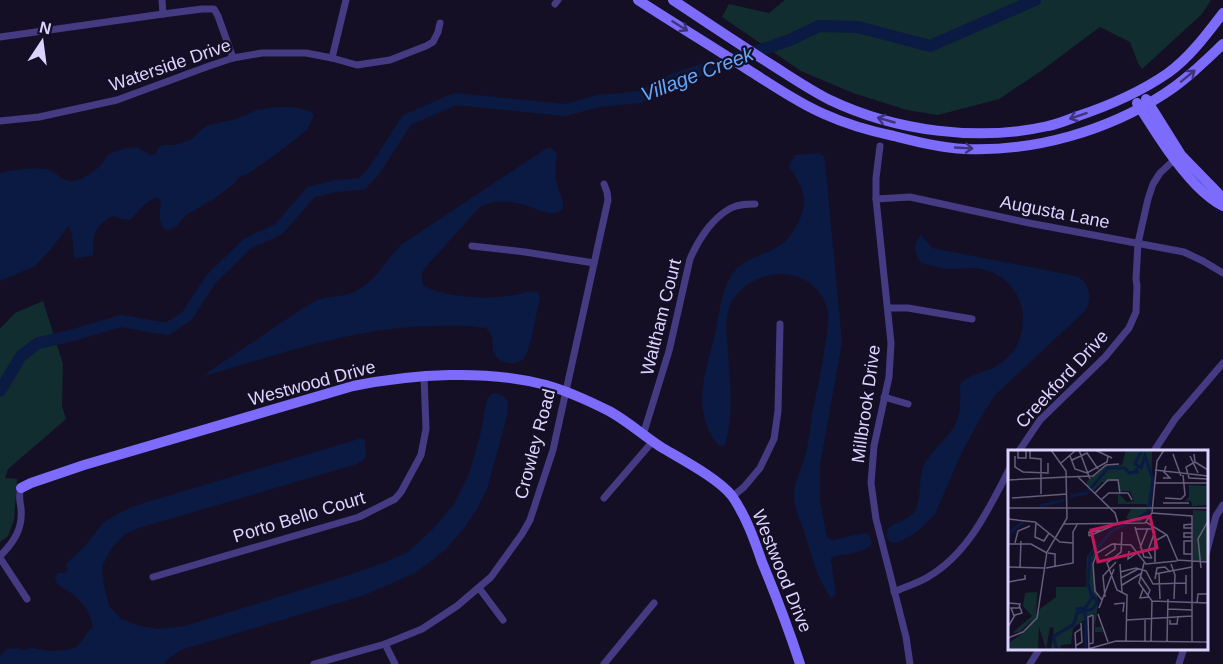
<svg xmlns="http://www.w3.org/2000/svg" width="1223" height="664" viewBox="0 0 1223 664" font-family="Helvetica,sans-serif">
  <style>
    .green { fill: #122d2f }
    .water { fill: #0b1a42 }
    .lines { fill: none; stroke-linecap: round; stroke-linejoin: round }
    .river { stroke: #0b1a42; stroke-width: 12 }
    .street { stroke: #443b83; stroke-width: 7 }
    .secondary { stroke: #7d6cfc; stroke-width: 10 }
    .oneway { stroke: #3f347b }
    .labels { text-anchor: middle; stroke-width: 4.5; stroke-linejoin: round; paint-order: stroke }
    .street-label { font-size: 18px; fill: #dcd4fe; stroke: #150f25 }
    .water-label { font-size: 20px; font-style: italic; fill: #64a8fc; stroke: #150f25 }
    .inset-river { fill: none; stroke: #0b1a42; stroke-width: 3 }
    .inset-road { fill: none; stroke: #655e7c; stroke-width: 1.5 }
    .view { fill: #c2185b; fill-opacity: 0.15; stroke: #c2185b; stroke-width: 3 }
    .inset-edge { fill: none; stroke: #dcd4fe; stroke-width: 3 }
  </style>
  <rect width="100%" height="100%" fill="#150f25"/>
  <!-- green -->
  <g class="green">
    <polygon points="785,0 1211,0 1202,14 1142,69 1138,63 1130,42 1100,27 1041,71 999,99 938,115 907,110 853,93 801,71 722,17 729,4 769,13"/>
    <polygon points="43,301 63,364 62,406 66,419 8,469 5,478 17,479 14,520 8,536 0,542 0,329 15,313"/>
  </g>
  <!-- water -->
  <g class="water">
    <path d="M278 107H292L310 111 313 114V118L307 130 276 154 246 175H243L238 178 235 183 215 198 185 216 177 226 167 231C157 224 160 212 161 201L158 198C146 199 139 212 130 220L123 219 112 216C94 226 93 236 93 255L85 257 74 258 72 235 69 227 67 228 51 249 35 266 0 281V173C15 170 31 167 46 169 57 171 63 184 75 181 82 180 97 170 102 164 104 162 105 158 107 156 113 151 130 146 138 148 142 150 146 153 150 155L155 154 159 147 163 145H175L190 140 206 126 236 119 257 110Z"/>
    <path d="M547 148H551L557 154C556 164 554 174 557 184 559 193 564 199 563 208 560 211 560 212 555 213 549 214 542 211 536 209 518 202 495 197 479 208L424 269C421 275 421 279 424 286 447 298 484 299 509 296 519 295 529 290 537 292L540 297 539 302C536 314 531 349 524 358 521 362 516 363 511 363 505 363 498 360 495 355 489 345 498 341 486 328 468 325 450 325 431 326 352 328 277 355 201 377L300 310C306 307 311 303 317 300 329 296 343 297 354 292 376 282 385 261 401 245Z"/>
    <path d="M819 153 824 156 825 161 842 343 820 465V501L827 537 832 540 864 533 869 534 872 543C865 554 844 554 832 557L831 560 836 595 831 598C817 579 811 553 804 531 800 520 794 507 794 495 794 481 802 469 805 456 809 443 810 429 812 415 816 394 821 373 824 352 826 337 832 317 825 302 807 263 753 267 732 301 727 309 727 319 726 328 728 365 736 409 725 445L720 446C708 436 703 417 702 401 702 377 711 352 716 329 719 316 720 302 725 289 727 284 730 278 733 273 747 256 759 258 776 248 785 243 792 234 797 225 810 200 804 188 789 167L790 163 795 155Z"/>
    <path d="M921 235 932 248 1076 276C1089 282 1093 297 1086 310L995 395 980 419 963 450 935 514 920 529 910 536 899 542 893 543 889 541 886 536 888 528C897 522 909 520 915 511 922 499 918 479 924 465 928 457 935 450 941 443 961 422 961 412 960 384 969 375 981 373 993 368 999 365 1006 359 1011 354 1020 345 1023 329 1023 316 1021 288 998 268 971 268 963 268 956 270 948 269 939 268 930 265 921 263 915 254 912 243 921 235Z"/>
    <path d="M496 393 505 397 508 403 507 416 487 489 477 509 465 527 446 549 430 562 415 573 365 595 181 650 168 659 164 664H0V656L7 649 17 648 24 650 32 648 49 651 68 650 78 646 90 629H93C91 607 75 594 57 584L55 577 58 573H64L68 570 65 565 84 547 104 522 121 512 137 505 362 438 365 440 366 458 357 464 139 528 125 534 111 549 102 567 104 585 109 606 121 619 140 626 159 629 185 626 352 574 386 562 408 552 433 529 454 504 469 474 480 436 487 399 491 394Z"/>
  </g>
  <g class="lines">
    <!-- river -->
    <polyline class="river" points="0,391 21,356 38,343 70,336 121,321 167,329 187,316 211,279 247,244 279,229 311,192 336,186 362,184 374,171 407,120 455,99 565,110 599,101 640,97 672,80 790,40 819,26 858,27 930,46 1035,0"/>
    <!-- street -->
    <g class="street">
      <polyline points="162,0 163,14"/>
      <polyline points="555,4 558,0"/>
      <polyline points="0,37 163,14 202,9 214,9 218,16 233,58"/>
      <polyline points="332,58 346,0"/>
      <polyline points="0,121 39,117 117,100 209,66 233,58 262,53 306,53 332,58 357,65 390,60 426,46 433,42 438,32 440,23"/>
      <polyline points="880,146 876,178 876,199 891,343 889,377 874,446 871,483 876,519 906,637 910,664"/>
      <polyline points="876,199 910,197 1029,223 1184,252 1203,261 1223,273"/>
      <polyline points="472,246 525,252 594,263"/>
      <polyline points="888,308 908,308 972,319"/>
      <polyline points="884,397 908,404"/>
      <path d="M643 435 669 351 690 259C698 240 712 218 731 208 739 204 747 204 755 204"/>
      <polyline points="1019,451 1040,420 1105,357 1129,328 1136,312 1137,286 1136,279 1138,243 1148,199 1153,184 1160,173 1174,160"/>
      <polyline points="1154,451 1175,419 1223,363"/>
      <polyline points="732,497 744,487 760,468 774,439 778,411 780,324"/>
      <polyline points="604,498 653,441"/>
      <polyline points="1206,554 1216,516 1223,505"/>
      <path d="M0 556C14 542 23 529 21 508 20 500 18 496 21 488"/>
      <polyline points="0,558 27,599"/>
      <polyline points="153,577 359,517 395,499 401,492 421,455 426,429 424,376"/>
      <polyline points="479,588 503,620"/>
      <path d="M894 592C905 587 918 583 928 577 969 553 989 508 1010 468"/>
      <polyline points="385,644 395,664"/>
      <polyline points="314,664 385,644 422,629 457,606 491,577 522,534 530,520 553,450 608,200 607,192 604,184"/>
      <polyline points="604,664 654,603"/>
      <polyline points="1030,664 1040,648"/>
      <polyline points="1179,664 1184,648"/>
    </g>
    <!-- secondary -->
    <g class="secondary">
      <path d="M638 0C675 24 713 47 750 71 774 86 798 103 824 114 846 124 870 131 894 136 918 142 941 148 965 149 1034 152 1107 131 1164 94 1186 80 1205 61 1223 44"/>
      <path d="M673 0C706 22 739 44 772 65 791 77 810 90 830 100 895 131 978 142 1048 126 1058 124 1068 120 1078 116 1111 105 1139 93 1168 73 1190 57 1207 34 1223 13"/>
      <polyline points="1146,99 1181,155 1221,196 1223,201"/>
      <path d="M1137 103C1156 133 1173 161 1197 186 1205 194 1213 201 1223 206"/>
      <path d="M21 488 31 483 84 465 353 386C413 374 486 369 546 385 568 391 589 401 609 411 626 420 644 436 661 447 681 459 719 479 732 496 746 516 754 539 762 562 776 596 789 630 800 664"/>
    </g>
  </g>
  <!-- one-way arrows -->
  <defs><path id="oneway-shaft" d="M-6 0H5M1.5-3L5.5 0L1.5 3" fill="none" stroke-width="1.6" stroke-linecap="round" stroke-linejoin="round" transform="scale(1.5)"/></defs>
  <g class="oneway">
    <use href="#oneway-shaft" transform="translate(680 26) rotate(32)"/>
    <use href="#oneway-shaft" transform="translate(1188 76) rotate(-39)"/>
    <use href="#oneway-shaft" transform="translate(1078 116) rotate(161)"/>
    <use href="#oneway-shaft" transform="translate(886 120) rotate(-164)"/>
    <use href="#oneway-shaft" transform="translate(964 148) rotate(3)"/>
  </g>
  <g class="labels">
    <!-- street labels -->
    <g class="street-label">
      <text transform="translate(170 65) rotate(-19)" y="6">Waterside Drive</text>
      <text transform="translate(1055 212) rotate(11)" y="6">Augusta Lane</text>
      <text transform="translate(661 317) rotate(-76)" y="6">Waltham Court</text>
      <text transform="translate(1062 379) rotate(-47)" y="6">Creekford Drive</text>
      <text transform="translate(312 383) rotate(-15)" y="6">Westwood Drive</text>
      <text transform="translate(866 404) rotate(-82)" y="6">Millbrook Drive</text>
      <text transform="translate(535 444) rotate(-75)" y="6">Crowley Road</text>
      <text transform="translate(299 517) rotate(-17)" y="6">Porto Bello Court</text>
      <text transform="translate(782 571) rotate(68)" y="6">Westwood Drive</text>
    </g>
    <!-- water labels -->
    <g class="water-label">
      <text transform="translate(697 74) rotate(-21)" y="7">Village Creek</text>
    </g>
  </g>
  <!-- overview -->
  <g transform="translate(1008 450)">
    <rect width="200" height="200" fill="#150f25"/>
    <path d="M118 0H144L143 60 132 73 118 68 123 59 140 58 138 54H110V43L119 52 126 51 122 41H110V31L94 32 85 41 79 36V31L98 16 114 15ZM181 35 199 36V55L184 56 183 51H177L181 47ZM185 60 199 61V111H185ZM88 94 91 99 84 111 90 153 87 177H94L95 182H87L86 163 65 178 63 194 53 195 52 199H43L46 178 42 177 38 199 31 177 30 199H2V192L15 183 32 159 48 147V137H78L79 107ZM29 142 28 166 12 182 4 183 24 166 15 156 17 143Z" fill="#122d2f"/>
    <path class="inset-river" d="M62 46 79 43 100 18H117L121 23 129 22 128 18M32 56 56 50M126 71 140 62 145 30 137 6 133 18 127 14 134 0M0 84 15 72M68 159 77 158 84 148 80 133 82 106 104 81 119 74M77 162 78 198M49 199 45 187 66 174 69 163 85 159 89 152 84 144"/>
    <path class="inset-road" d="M10 0V8H18V0M22 0V8L33 9V44M71 0 82 29M87 0 104 8M165 4 173 26M186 4 187 12 200 20M7 6V17L15 22 40 23V13M62 6 67 19 79 23 99 12 100 6M182 6 190 23M64 10 79 3 90 19M187 12 178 17 181 28 200 29M53 13 68 0M147 20 200 26M69 26 107 63 110 73M59 27 85 26 98 15 111 14M155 28H162L156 22 158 16M0 30 59 27M147 33H200M87 43 100 30H110L112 43M4 48 59 44M157 48 173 49 177 45 175 25M94 49 101 43H120L124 50M155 53H181M0 58H200M144 63 184 66V192M0 69 27 72 52 92 65 93M28 72 27 87 36 91 41 83M138 72 159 85 170 111M56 74 137 73 144 63 149 11 156 0M127 77 136 107 144 108M184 78H176V75L184 74M127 79H146M114 82 113 102 99 113 109 140 119 145 118 191M81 86 104 76M81 86V82L95 80M184 87H176V83H184M184 91H176V104H184M7 93 10 81 22 76M0 94H23L39 103M132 98 140 78M121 101 120 109 129 103M40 103 47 104V116M97 106 107 99V93M144 108 140 101 147 81M169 110 200 112M147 112V91L158 85M136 113 131 133 144 151 143 191M112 114 114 142M163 114 167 125 166 149M0 117 37 118M12 118 13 91M38 118 65 113V82L70 73M193 118 190 89 200 71M112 122 128 118 138 121 145 134 178 133M151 123 152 149M147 124 184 117M178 125V144M133 127 142 140 140 145M113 128 130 119M147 129 149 118 157 117 162 122M0 132 17 129V125M114 135 134 123M135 139 132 148 141 147M97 147 95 126 108 112M94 150 87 141 85 114 89 103 104 94 123 95 138 114 169 111M144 151 200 153M0 153 12 154 11 158H3L6 166M189 153 190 144H200M106 154 116 153 115 162M91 158 106 119M160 159 184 160M90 164 100 192M119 170 184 166M162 170V174H169L170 166M0 177 7 165 14 163 12 157M0 188 15 182 29 168 39 102 59 68 58 21 43 0M137 191V170M159 191 160 149M81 194 85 193V165M67 196 74 192 73 173M68 199 67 183 74 178M80 199 108 191 200 192M81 199 80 167 85 165"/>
    <path class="view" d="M142 66 149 98 90 112 83 80Z"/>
    <rect width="200" height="200" class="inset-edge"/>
  </g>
  <!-- north arrow -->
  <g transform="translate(42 42) rotate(13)" stroke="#150f25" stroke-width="4.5" paint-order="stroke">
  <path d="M0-4.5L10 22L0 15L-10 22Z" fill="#dcd4fe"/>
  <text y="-9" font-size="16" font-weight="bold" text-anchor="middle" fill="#dcd4fe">N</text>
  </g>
</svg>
